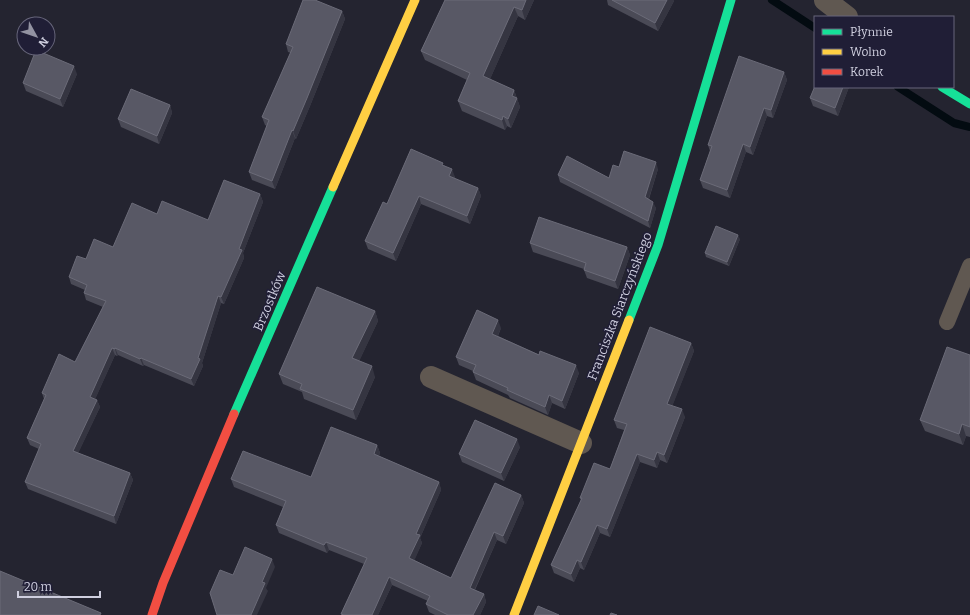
<svg xmlns="http://www.w3.org/2000/svg" width="970" height="615" viewBox="0 0 970 615" font-family="Bitter,serif">
  <style>
    .lines { fill: none; stroke-linecap: round; stroke-linejoin: round }
    .stream { stroke: #030b11; stroke-width: 8 }
    .lane { stroke: #605851; stroke-width: 16 }
    .street { stroke: #605851; stroke-width: 22 }
    .fast { stroke: #16e098; stroke-width: 9 }
    .slow { stroke: #ffcf43; stroke-width: 9 }
    .jam { stroke: #f24e42; stroke-width: 9 }
    .wall { fill: #4a4a56 }
    .shaded-wall { fill: #353541 }
    .building { fill: #585865; stroke: #6b6b78 }
    .labels { text-anchor: middle; stroke-width: 3; stroke-linejoin: round; paint-order: stroke }
    .street-label { font-size: 13px; fill: #cfcfdf; stroke: #201e36 }
  </style>
  <rect width="100%" height="100%" fill="#242430"/>
  <g class="lines">
    <!-- stream -->
    <g class="stream">
      <polyline points="772,0 815,28"/>
      <polyline points="898,87 954,123 970,127"/>
    </g>
    <!-- lane -->
    <polyline class="lane" points="947,322 970,266"/>
    <!-- street -->
    <g class="street">
      <polyline points="825,0 847,17"/>
      <polyline points="431,377 581,443"/>
    </g>
    <!-- fast -->
    <g class="fast">
      <polyline points="942,87 970,104"/>
      <polyline points="629,320 658,245 731,0"/>
      <polyline points="234,414 333,187"/>
    </g>
    <!-- slow -->
    <g class="slow">
      <polyline points="333,187 415,0"/>
      <polyline points="514,615 629,320"/>
    </g>
    <!-- jam -->
    <polyline class="jam" points="152,615 163,583 234,414"/>
  </g>
  <!-- wall -->
  <g class="wall">
    <polygon points="445,0 534,0 525,20 518,16 490,79 514,90 520,107 511,128 507,126 505,130 462,111 458,101 467,80 425,60 421,51"/>
    <polygon points="607,0 673,0 674,1 658,31 608,5"/>
    <polygon points="342,11 345,19 310,106 296,139 295,138 275,189 252,180 249,172 267,126 265,125 262,117 291,53 288,52 286,44"/>
    <polygon points="784,72 787,80 773,118 767,116 753,155 746,152 730,198 703,188 700,180 710,151 708,145"/>
    <polygon points="77,74 63,107 26,91 23,83"/>
    <polygon points="815,87 849,87 838,116 813,106 810,98"/>
    <polygon points="170,105 172,113 159,144 121,127 118,119"/>
    <polygon points="444,165 455,177 455,179 478,188 481,196 470,224 421,204 396,261 368,249 365,241 387,204"/>
    <polygon points="619,167 658,169 649,199 656,208 650,228 560,182 558,175 609,178"/>
    <polygon points="260,194 263,202 243,253 244,258 224,304 221,303 202,363 203,366 194,386 144,365 143,366 118,355 117,356 115,355 95,399 97,400 100,407 78,453 130,473 133,480 116,524 28,489 25,482 39,449 30,445 27,438 44,399 42,393 75,362 103,307 86,300 84,293 85,290 71,284 69,277 86,259 113,247 157,214 208,220"/>
    <polygon points="740,239 729,266 706,257 705,253"/>
    <polygon points="530,243 627,247 630,255 618,289 587,278 584,270 584,269 533,252"/>
    <polygon points="375,311 378,321 359,361 375,377 356,420 304,399 302,392 283,384 279,374"/>
    <polygon points="501,328 498,336 579,373 565,409 552,403 548,415 510,398 508,395 476,380 473,372 473,371 459,365 456,357"/>
    <polygon points="691,343 694,351 672,406 685,417 667,463 660,460 657,468 640,462 610,537 600,533 584,570 580,568 574,582 554,573 551,565 581,500 580,498 610,469 624,430 617,428 614,420"/>
    <polygon points="970,355 970,437 966,436 963,445 925,431 920,420"/>
    <polygon points="377,445 380,453 379,456 439,482 441,490 420,538 422,543 414,560 451,578 521,495 524,503 506,544 497,540 475,590 484,594 486,602 480,615 435,615 429,612 426,604 428,601 392,585 378,615 342,615 341,614 364,564 329,550 327,553 279,533 276,525 283,507 234,487 231,479 311,477"/>
    <polygon points="520,447 504,481 462,462 459,454"/>
  </g>
  <!-- shaded-wall -->
  <g class="shaded-wall">
    <polygon points="526,0 534,0 525,20 522,10"/>
    <polygon points="667,0 673,0 674,1 658,31 655,23"/>
    <polygon points="514,7 518,16 487,86 483,76"/>
    <polygon points="342,11 345,19 310,106 296,139 293,131"/>
    <polygon points="74,66 77,74 63,107 60,99"/>
    <polygon points="784,72 787,80 773,118 771,110"/>
    <polygon points="843,87 849,87 838,116 835,108"/>
    <polygon points="514,90 520,107 511,128 508,119 512,96"/>
    <polygon points="170,105 172,113 159,144 157,136"/>
    <polygon points="764,108 767,116 753,155 750,147"/>
    <polygon points="503,116 507,126 505,130 502,120"/>
    <polygon points="292,130 295,138 275,189 272,181"/>
    <polygon points="743,144 746,152 730,198 727,190"/>
    <polygon points="656,162 658,169 647,204 645,197"/>
    <polygon points="452,169 455,177 452,184 449,176"/>
    <polygon points="478,188 481,196 470,224 467,216"/>
    <polygon points="260,194 263,202 243,253 244,258 224,304 221,297"/>
    <polygon points="419,196 421,204 396,261 393,253"/>
    <polygon points="653,202 656,208 650,228 648,221"/>
    <polygon points="738,235 740,239 729,266 727,262"/>
    <polygon points="627,247 630,255 618,289 615,281"/>
    <polygon points="218,296 221,303 202,363 203,366 194,386 191,379"/>
    <polygon points="375,311 378,321 356,368 352,358"/>
    <polygon points="498,320 501,328 495,342 492,334"/>
    <polygon points="691,343 694,351 670,412 667,404"/>
    <polygon points="112,348 115,355 93,404 90,397"/>
    <polygon points="115,348 118,355 117,356 115,349"/>
    <polygon points="141,358 144,365 143,366 140,359"/>
    <polygon points="576,365 579,373 565,409 562,401"/>
    <polygon points="372,366 375,377 356,420 353,410"/>
    <polygon points="549,395 552,403 548,415 545,407"/>
    <polygon points="97,400 100,407 76,458 73,451"/>
    <polygon points="682,409 685,417 667,463 664,455"/>
    <polygon points="962,424 966,436 963,445 959,434"/>
    <polygon points="517,439 520,447 504,481 501,473"/>
    <polygon points="377,445 380,453 377,462 374,454"/>
    <polygon points="657,452 660,460 657,468 654,460"/>
    <polygon points="637,454 640,462 610,537 607,529"/>
    <polygon points="130,473 133,480 116,524 114,516"/>
    <polygon points="439,482 441,490 420,538 422,543 412,566 409,558 416,534"/>
    <polygon points="521,495 524,503 506,544 503,536"/>
    <polygon points="597,525 600,533 584,570 581,562"/>
    <polygon points="494,532 497,540 472,595 470,588"/>
    <polygon points="326,542 329,550 327,553 324,545"/>
    <polygon points="272,559 275,567 266,588 268,591 257,615 251,615 262,582"/>
    <polygon points="577,560 580,568 574,582 571,574"/>
    <polygon points="389,577 392,585 378,615 372,615"/>
    <polygon points="484,594 486,602 480,615 473,615"/>
  </g>
  <!-- building -->
  <g class="building">
    <polygon points="303,0 315,0 342,11 307,98 293,131 292,130 272,181 249,172 269,120 262,117 293,47 286,44"/>
    <polygon points="445,0 526,0 522,10 514,7 483,76 514,90 512,96 517,98 508,119 503,116 502,120 458,101 470,73 421,51"/>
    <polygon points="612,0 667,0 655,23"/>
    <polygon points="36,50 74,66 60,99 23,83"/>
    <polygon points="739,56 784,72 771,110 764,108 750,147 743,144 727,190 700,180 712,146 708,145"/>
    <polygon points="815,86 815,87 843,87 835,108 810,98"/>
    <polygon points="131,89 170,105 157,136 118,119"/>
    <polygon points="411,149 443,163 442,165 452,169 449,176 478,188 467,216 419,196 393,253 365,241 383,202 387,204"/>
    <polygon points="624,151 656,162 645,197 653,202 648,221 558,175 567,156 609,178 613,165 619,167"/>
    <polygon points="224,180 260,194 239,249 242,250 221,297 218,296 198,358 200,359 191,379 141,358 140,359 115,348 115,349 112,348 90,397 97,400 73,451 130,473 114,516 25,482 41,444 27,438 46,395 42,393 59,354 75,362 106,301 84,293 87,285 69,277 77,256 86,259 94,239 113,247 132,203 157,214 162,201 208,220"/>
    <polygon points="539,217 627,247 615,281 584,270 586,263 530,243"/>
    <polygon points="716,226 738,235 727,262 705,253"/>
    <polygon points="317,287 375,311 352,358 372,366 353,410 300,389 302,384 279,374"/>
    <polygon points="477,310 498,320 492,334 539,355 540,351 576,365 562,401 549,395 545,407 507,390 508,388 473,372 476,365 456,357"/>
    <polygon points="650,327 691,343 667,404 682,409 664,455 657,452 654,460 637,454 607,529 597,525 581,562 577,560 571,574 551,565 582,498 580,498 594,463 610,469 627,424 614,420"/>
    <polygon points="947,347 970,355 970,427 962,424 959,434 920,420"/>
    <polygon points="475,420 517,439 501,473 459,454"/>
    <polygon points="331,427 377,445 374,454 439,482 416,534 420,535 409,558 451,578 495,483 521,495 503,536 494,532 470,588 484,594 473,615 448,615 426,604 430,596 389,577 372,615 344,615 341,614 367,558 326,542 324,545 276,525 286,501 231,479 243,451 311,477"/>
    <polygon points="245,547 272,559 262,582 265,583 251,615 217,615 210,593 220,570 233,575"/>
    <polygon points="0,571 101,613 100,615 0,615"/>
    <polygon points="538,606 559,615 534,615"/>
    <polygon points="611,613 617,615 610,615"/>
  </g>
  <g class="labels">
    <!-- street labels -->
    <g class="street-label">
      <text transform="translate(269 301) rotate(-67)" y="5">Brzostków</text>
      <text transform="translate(619 306) rotate(-69)" y="5">Franciszka Siarczyńskiego</text>
    </g>
  </g>
  <!-- legend -->
  <rect x="814" y="16" width="140" height="72" fill="#201e36" stroke="#66657a"/>
  <rect x="822" y="29" width="20" height="6" fill="#16e098" stroke="#66657a"/>
  <text x="850" y="36" font-size="12" fill="#cfcfdf">Płynnie</text>
  <rect x="822" y="49" width="20" height="6" fill="#ffcf43" stroke="#66657a"/>
  <text x="850" y="56" font-size="12" fill="#cfcfdf">Wolno</text>
  <rect x="822" y="69" width="20" height="6" fill="#f24e42" stroke="#66657a"/>
  <text x="850" y="76" font-size="12" fill="#cfcfdf">Korek</text>
  <!-- north arrow -->
  <g transform="translate(36 36) rotate(130)"><circle r="19" fill="#201e36" stroke="#66657a"/>
  <path d="M0-3L7 15L0 10L-7 15Z" fill="#9393a2"/>
  <text y="-6" font-size="11" font-weight="bold" text-anchor="middle" fill="#cfcfdf">N</text>
  </g>
  <!-- scale -->
  <path d="M18 591v6h82v-6" fill="none" stroke="#cfcfdf" stroke-width="2"/>
  <text x="24" y="591" font-size="12" fill="#cfcfdf" stroke="#201e36" stroke-width="3" paint-order="stroke">20 m</text>
</svg>
